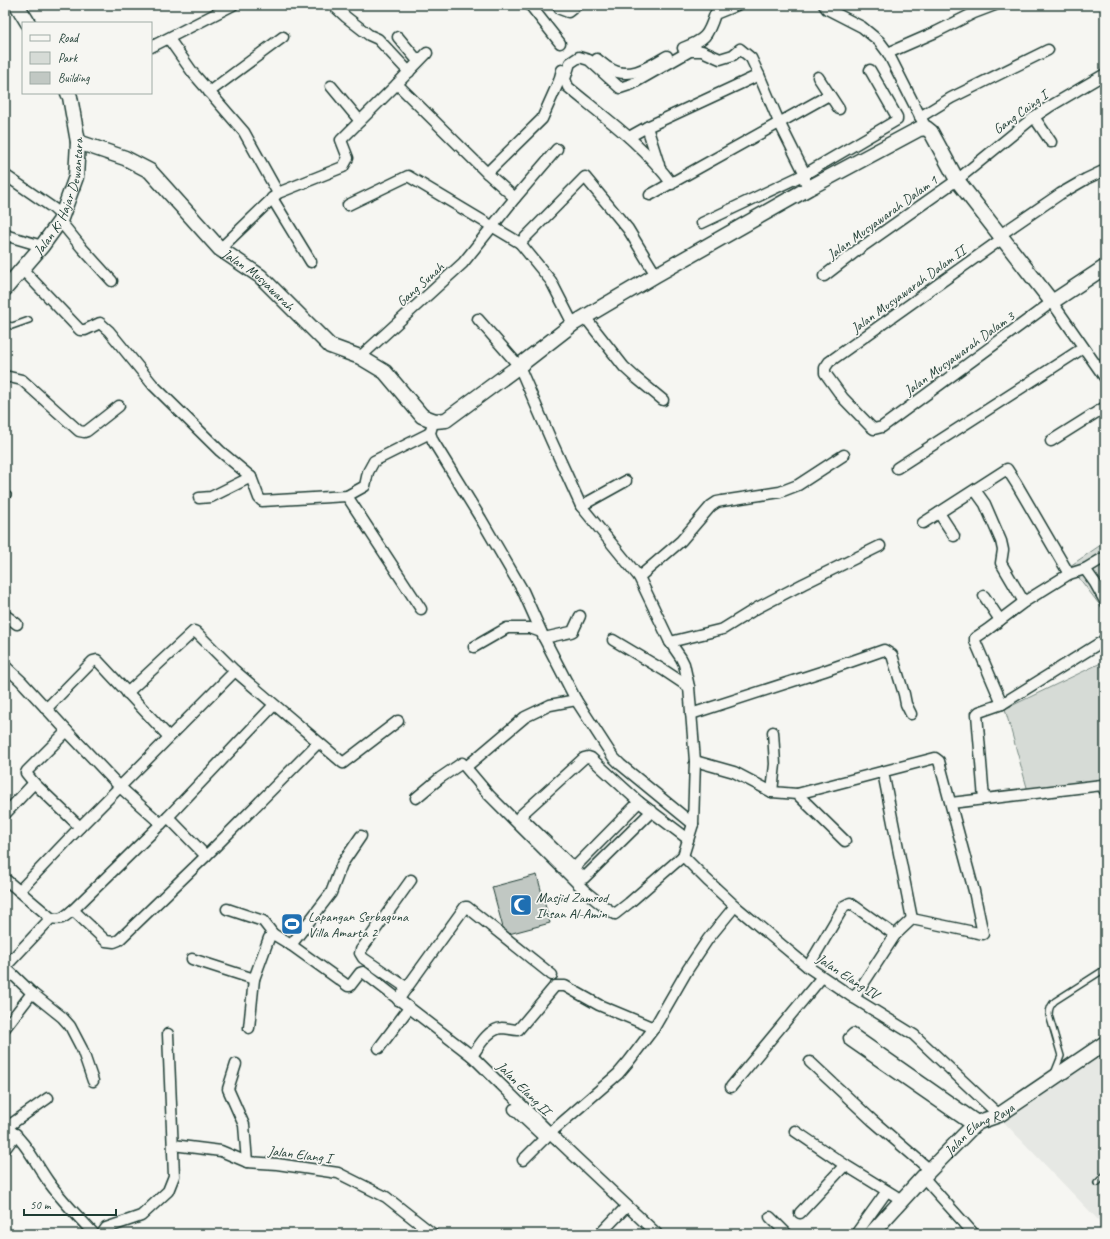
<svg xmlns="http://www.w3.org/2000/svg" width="1110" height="1239" viewBox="0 0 1110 1239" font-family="Caveat,sans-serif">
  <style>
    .built { fill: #e6e8e4 }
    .green { fill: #d6dbd6; stroke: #7a8c85 }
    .building { fill: #c1c8c3; stroke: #1f3d34 }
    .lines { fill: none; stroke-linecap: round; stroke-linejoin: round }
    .lane-casing { stroke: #1f3d34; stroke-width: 8 }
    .street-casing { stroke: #1f3d34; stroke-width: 13 }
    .secondary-casing { stroke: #1f3d34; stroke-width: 17 }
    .lane { stroke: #f6f6f2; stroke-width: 5 }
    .street { stroke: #f6f6f2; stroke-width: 10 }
    .secondary { stroke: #f6f6f2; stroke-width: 14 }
    .labels { text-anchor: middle; stroke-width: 3.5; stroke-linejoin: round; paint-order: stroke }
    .street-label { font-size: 14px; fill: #1f3d34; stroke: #f6f6f2 }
    .poi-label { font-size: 14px; fill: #1f3d34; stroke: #f6f6f2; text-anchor: start }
  </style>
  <rect width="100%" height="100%" fill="#f6f6f2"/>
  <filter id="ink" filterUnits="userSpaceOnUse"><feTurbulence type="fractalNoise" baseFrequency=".025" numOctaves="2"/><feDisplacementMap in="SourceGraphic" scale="8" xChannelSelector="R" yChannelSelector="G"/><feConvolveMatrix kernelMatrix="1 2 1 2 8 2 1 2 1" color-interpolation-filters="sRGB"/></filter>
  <g filter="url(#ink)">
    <!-- built -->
    <polygon class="built" points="1105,1048 1105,1227 998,1116"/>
    <!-- green -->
    <g class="green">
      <polygon points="1105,542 1105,612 1070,566"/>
      <polygon points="1105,661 1105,781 1071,786 1028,791 1005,709"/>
    </g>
    <!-- building -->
    <polygon class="building" points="537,875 550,923 505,935 492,887"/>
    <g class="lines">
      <!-- lane casing -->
      <g class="lane-casing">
        <g id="lane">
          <polyline points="5,324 12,326 29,320"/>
          <polyline points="5,494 8,495"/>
          <path d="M1055 1071 1061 1056 1049 1015C1049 1009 1050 1005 1055 1001L1105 969"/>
          <polyline points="1097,1183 1105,1175"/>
        </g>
      </g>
      <!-- street casing -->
      <g class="street-casing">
        <g id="street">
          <polyline points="333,5 346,17 369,35 378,39 409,72"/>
          <polyline points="530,5 560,43"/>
          <polyline points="557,5 560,9 568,12 577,5"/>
          <polyline points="824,5 827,9 862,27 879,41 888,53 926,128"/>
          <polyline points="398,37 418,61"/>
          <polyline points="169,39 193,73 244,132 278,193"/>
          <polyline points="151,47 233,5"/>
          <path d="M683 48C705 40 708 36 715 14L737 5"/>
          <polyline points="888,53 936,32 974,13 995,5"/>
          <path d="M597 59C601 62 605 66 609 68 629 81 650 66 667 56"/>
          <polyline points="818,77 839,109"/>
          <polyline points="397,84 487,173 515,198 557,149"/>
          <polyline points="331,86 360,121"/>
          <polyline points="209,92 283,37"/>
          <polyline points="920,117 951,98 1048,50"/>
          <polyline points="1034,117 1051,142"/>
          <polyline points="647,127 659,165"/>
          <polyline points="629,137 647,127 759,75"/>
          <polyline points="487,173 542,119 559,81 562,70"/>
          <polyline points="5,175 53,208 62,216"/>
          <path d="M672 184C644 145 604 117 568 87L565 79 570 63 579 57 589 60 620 88 632 84 690 51H702L720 59 733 55 740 49 751 58 759 75 779 122 805 174V181L809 188"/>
          <polyline points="650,195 829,95"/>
          <polyline points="272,198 311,262"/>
          <polyline points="348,205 408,176 520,243 551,281 573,324"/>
          <polyline points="60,221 82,248 112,281"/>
          <polyline points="702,223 805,174 897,120 897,117 870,70"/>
          <polyline points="5,233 8,236 42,246"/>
          <polyline points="1000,235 1060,194 1086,179 1105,170"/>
          <polyline points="1003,238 829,362 825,368 825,373 843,398 870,426 874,429 882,427 1052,302 1105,378"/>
          <polyline points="520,243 585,177 628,229 656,275"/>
          <polyline points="220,249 278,193 343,167 348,158 341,140 397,84 427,53"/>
          <polyline points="22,269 80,330 85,330 100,323 109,331 153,385 220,451 251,477 259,498 262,501 347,496 365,486 368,472 374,461 430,433"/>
          <polyline points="824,276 859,249 957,180 1034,117 1049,107 1105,74"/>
          <polyline points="585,317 624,367 635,377 663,400"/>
          <polyline points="478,319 519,366 551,440 581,506 639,577 670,642 681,658 684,664 689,687 695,761 693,824 683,856"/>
          <polyline points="360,357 463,263 515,198"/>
          <polyline points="5,376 22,380 79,431 84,432 87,431 119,406"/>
          <polyline points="432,426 430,433 433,441 481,519 523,591 544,638 576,700 613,757 621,765 693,824"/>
          <polyline points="1051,441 1105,407"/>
          <polyline points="897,468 1083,348"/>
          <polyline points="975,490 985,504 1001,541 1003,550 1001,563 1024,602"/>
          <polyline points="347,496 421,609"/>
          <polyline points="199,498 211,497 251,477"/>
          <polyline points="581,506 626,481"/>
          <polyline points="939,513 954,536"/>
          <polyline points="923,523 1007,469 1016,483 1069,574"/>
          <polyline points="1085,569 1095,583 1105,601"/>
          <polyline points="639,577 681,541 711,506 717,502 722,501 780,492 798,485 844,455"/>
          <polyline points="984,596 1000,620"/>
          <polyline points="5,615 17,624"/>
          <polyline points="544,638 571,632 573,631 580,616"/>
          <polyline points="613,640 665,671 689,687"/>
          <polyline points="670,642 723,629 757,608 803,584 880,546"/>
          <polyline points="474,647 507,628 530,628 541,632"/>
          <polyline points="5,666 21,681 67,731 120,787 161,824"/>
          <polyline points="127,693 194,631 196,632 235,671 343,763 398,721"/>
          <polyline points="1002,704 975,641 975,638 987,630 1024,602 1069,574 1085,569 1105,557"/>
          <polyline points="46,709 93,661 97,660 169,737"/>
          <polyline points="691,714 824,671 884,650 892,655 904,694 906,704 911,714"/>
          <polyline points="67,731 27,771 26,773 34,783 80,827"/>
          <polyline points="695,761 734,772 772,792 797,794 845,841"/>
          <polyline points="466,767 525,717 550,705 576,700"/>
          <polyline points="883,772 912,919"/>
          <polyline points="772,792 775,764 773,732"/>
          <polyline points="797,794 935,758 939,761 974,891 983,934 912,919"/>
          <polyline points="416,798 440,778 462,763 489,795 586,892 602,905 615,914 629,903 683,856"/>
          <polyline points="984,799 977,714 979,712 1002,704 1103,641 1105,638"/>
          <polyline points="951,803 1102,785 1105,791"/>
          <polyline points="652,811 584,878 574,868 520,816 584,758 588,757 591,758 639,802 688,839"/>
          <polyline points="5,814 34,783"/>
          <polyline points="168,817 206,856"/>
          <polyline points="683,856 707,880 735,906 808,967 854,998 914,1035 999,1115"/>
          <polyline points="574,868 639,802"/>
          <path d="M5 879 51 918C62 921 65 916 73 910L168 817 274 705"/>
          <polyline points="19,891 80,827 235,671"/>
          <polyline points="227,909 263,921 273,934 291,945 348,986 350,986 360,973 363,972 472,1056 550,1133 657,1234"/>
          <polyline points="73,910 106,941 114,942 119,940 206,856 318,743"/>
          <polyline points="291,945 331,893 342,864 361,836"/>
          <polyline points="192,959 254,979"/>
          <polyline points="5,967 32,993 62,1017 70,1026 82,1049 93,1081"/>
          <polyline points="5,967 51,918"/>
          <polyline points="808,967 844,906 850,903 895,935"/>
          <polyline points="407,988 363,958 360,953 361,950 411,880"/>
          <polyline points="854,998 895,935 912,919"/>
          <polyline points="398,1000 465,907 467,907 552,975"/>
          <polyline points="5,1028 32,993"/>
          <polyline points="249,1028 254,979 269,938 273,934"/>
          <polyline points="379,1048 409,1008"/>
          <path d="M472 1056C479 1046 488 1029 502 1028 507 1028 512 1030 518 1030L555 986H565L599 1005 654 1028"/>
          <polyline points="810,1062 872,1120 930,1170"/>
          <polyline points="236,1064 228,1089 244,1125 247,1162"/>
          <polyline points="731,1087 822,977"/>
          <polyline points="514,1109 545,1138"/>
          <path d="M5 1126C25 1140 34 1161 48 1181 61 1200 79 1217 94 1234"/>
          <polyline points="973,1126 850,1041 849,1038 853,1034 979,1122"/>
          <polyline points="7,1127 48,1098"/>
          <polyline points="795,1131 845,1165 902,1200"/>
          <polyline points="173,1145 221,1151 247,1162 277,1164 338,1173 386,1197 433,1234"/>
          <polyline points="5,1149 16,1134"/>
          <polyline points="523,1160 550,1133 618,1074 629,1061 654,1028 688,969 708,939 735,906"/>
          <polyline points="923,1177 974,1234"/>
          <polyline points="800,1213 845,1165"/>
          <polyline points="770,1217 787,1234"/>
          <polyline points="102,1234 106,1228 141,1216 168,1191 174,1176 168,1034"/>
          <polyline points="600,1234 627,1206"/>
          <polyline points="856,1234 887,1191"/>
        </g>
      </g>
      <!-- secondary casing -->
      <g class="secondary-casing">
        <g id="secondary">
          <polyline points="17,5 28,23"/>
          <path id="s1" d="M78 142 125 158 150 171 220 249 260 276 330 346 360 357 385 372 422 416 435 421 446 420 519 366 573 324 656 275 809 188 919 129 926 128 931 132 957 180 1052 302 1105 267"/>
          <path id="s2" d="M5 289 42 246 60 221 76 177 78 142 70 97 68 93"/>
          <path id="s3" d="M871 1234 923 1177 973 1126 979 1122 999 1115 1105 1043"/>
        </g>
      </g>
      <!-- lane -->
      <use href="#lane" class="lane"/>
      <!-- street -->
      <use href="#street" class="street"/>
      <!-- secondary -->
      <use href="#secondary" class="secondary"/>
    </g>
  </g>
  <!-- icons -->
  <defs>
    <g id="mosque-square" transform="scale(1.15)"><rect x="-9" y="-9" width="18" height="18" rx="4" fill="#1f6fb2" stroke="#f6f6f2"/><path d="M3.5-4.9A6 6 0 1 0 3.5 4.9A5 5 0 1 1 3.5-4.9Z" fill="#fff"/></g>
    <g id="stadium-square" transform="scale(1.15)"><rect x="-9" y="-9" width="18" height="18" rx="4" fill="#1f6fb2" stroke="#f6f6f2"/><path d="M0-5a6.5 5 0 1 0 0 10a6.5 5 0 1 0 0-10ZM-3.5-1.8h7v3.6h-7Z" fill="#fff"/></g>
  </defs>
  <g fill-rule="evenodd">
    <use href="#mosque-square" x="521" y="905"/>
    <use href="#stadium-square" x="292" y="924"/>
  </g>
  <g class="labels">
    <!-- street labels -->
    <g class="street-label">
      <text transform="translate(1020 112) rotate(-36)" y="5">Gang Caing I</text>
      <text dy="5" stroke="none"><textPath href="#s2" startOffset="110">Jalan Ki Hajar Dewantara</textPath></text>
      <text transform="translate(882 217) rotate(-36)" y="5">Jalan Musyawarah Dalam 1</text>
      <text dy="5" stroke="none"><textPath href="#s1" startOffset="232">Jalan Musyawarah</textPath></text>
      <text transform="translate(420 284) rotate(-42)" y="5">Gang Sunah</text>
      <text transform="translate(908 289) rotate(-36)" y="5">Jalan Musyawarah Dalam II</text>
      <text transform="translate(959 353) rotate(-36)" y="5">Jalan Musyawarah Dalam 3</text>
      <text transform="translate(848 976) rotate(33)" y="5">Jalan Elang IV</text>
      <text transform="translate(524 1088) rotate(45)" y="5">Jalan Elang II</text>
      <text dy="5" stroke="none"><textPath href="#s3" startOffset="152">Jalan Elang Raya</textPath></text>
      <text transform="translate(300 1154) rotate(7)" y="5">Jalan Elang I</text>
    </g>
    <!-- poi labels -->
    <g class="poi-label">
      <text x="536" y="902">Masjid Zamrod<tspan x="536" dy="16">Ihsan Al-Amin</tspan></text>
      <text x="308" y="921">Lapangan Serbaguna<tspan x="308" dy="16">Villa Amarta 2</tspan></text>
    </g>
  </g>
  <!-- margin -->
  <rect width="1110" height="1239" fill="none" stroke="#f6f6f2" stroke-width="20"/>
  <rect x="10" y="10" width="1090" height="1219" fill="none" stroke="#1f3d34" stroke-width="1.5" filter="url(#ink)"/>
  <!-- legend -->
  <rect x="22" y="22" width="130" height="72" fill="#f6f6f2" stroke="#a0aca6"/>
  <rect x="30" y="35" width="20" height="6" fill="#f6f6f2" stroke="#a0aca6"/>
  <text x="58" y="42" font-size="12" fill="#1f3d34">Road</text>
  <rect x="30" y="52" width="20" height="12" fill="#d6dbd6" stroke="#a0aca6"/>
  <text x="58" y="62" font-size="12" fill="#1f3d34">Park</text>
  <rect x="30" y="72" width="20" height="12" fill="#c1c8c3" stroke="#a0aca6"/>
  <text x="58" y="82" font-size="12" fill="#1f3d34">Building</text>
  <!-- scale -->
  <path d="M24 1209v6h92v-6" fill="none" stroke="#1f3d34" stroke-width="2"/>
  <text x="30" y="1209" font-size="12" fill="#1f3d34" stroke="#f6f6f2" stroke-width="3" paint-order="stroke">50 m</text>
</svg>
